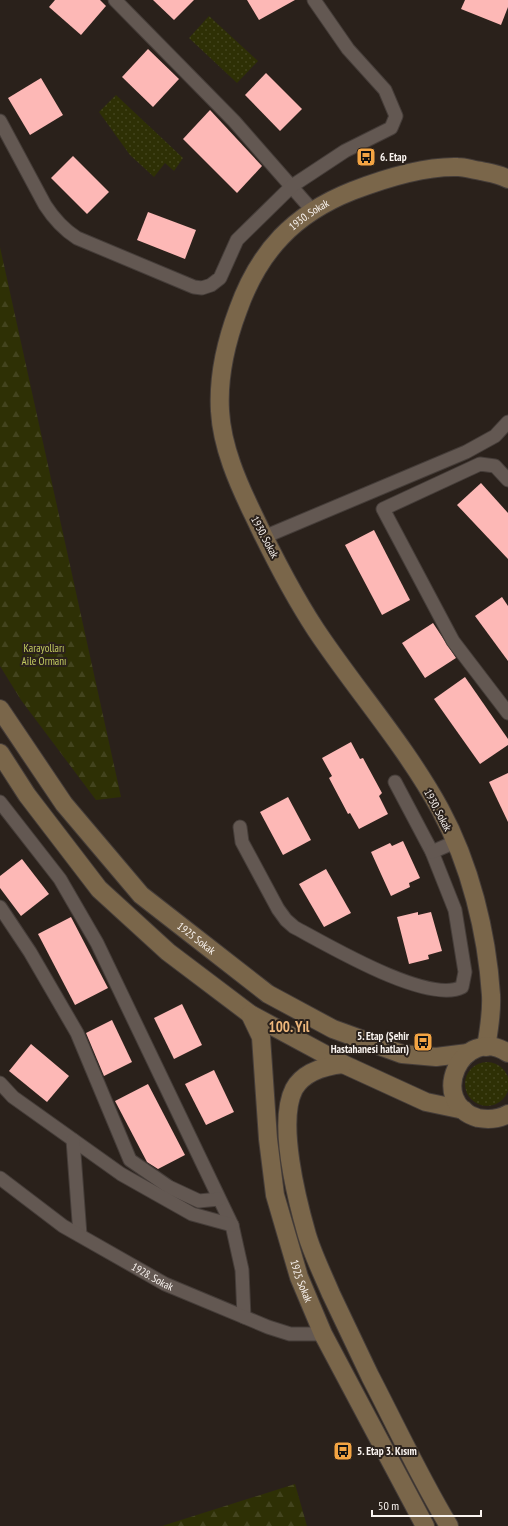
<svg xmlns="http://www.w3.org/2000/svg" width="508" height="1526" viewBox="0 0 508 1526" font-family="'PT Sans Narrow',sans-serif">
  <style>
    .grass { fill: url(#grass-dots) }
    .forest { fill: url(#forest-firs) }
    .building { fill: #fdb8b6 }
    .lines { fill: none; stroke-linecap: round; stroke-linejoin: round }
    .street-casing { stroke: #453d39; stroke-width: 15 }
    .secondary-casing { stroke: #453d39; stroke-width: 20 }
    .street { stroke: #635852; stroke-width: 13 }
    .secondary { stroke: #7a664a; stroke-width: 18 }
    .labels { text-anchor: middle; stroke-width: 4; stroke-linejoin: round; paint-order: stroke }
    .poi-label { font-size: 11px; font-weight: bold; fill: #faf4f0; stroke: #2a211b; text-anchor: start }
    .street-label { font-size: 11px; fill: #faf4f0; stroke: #2a211b }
    .park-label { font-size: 11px; fill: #c4cc61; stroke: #2a211b }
    .district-label { font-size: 15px; font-weight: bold; fill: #eeb77b; stroke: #2a211b }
  </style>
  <defs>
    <pattern id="grass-dots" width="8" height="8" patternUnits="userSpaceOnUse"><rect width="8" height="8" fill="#2e3005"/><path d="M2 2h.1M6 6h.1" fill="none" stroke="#43441e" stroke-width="1.8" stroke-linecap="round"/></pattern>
    <pattern id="forest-firs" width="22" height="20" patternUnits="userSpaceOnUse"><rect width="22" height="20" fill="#2e3005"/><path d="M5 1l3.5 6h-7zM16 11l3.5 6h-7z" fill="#43441e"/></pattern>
  </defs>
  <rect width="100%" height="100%" fill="#2a211b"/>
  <!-- grass -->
  <g class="grass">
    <polygon points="209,16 258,61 237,83 189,38"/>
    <polygon points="116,95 183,158 174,171 165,163 154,177 130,155 99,112"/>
    <circle cx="487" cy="1084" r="22"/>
  </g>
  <!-- forest -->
  <g class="forest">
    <polygon points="0,247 121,797 96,800 21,700 0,666"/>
    <polygon points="295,1484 307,1526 162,1526"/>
  </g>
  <!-- building -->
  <g class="building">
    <polygon points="55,0 100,0 106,6 81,35 49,7"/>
    <polygon points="153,0 194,0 174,20"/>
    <polygon points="247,0 295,0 259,20"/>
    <polygon points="465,0 508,0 508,7 501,25 461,9"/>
    <polygon points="148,49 179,79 153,107 122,77"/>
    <polygon points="266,73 302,109 280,131 245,95"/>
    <polygon points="41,78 63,115 30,135 8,98"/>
    <polygon points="210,110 262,166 237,193 183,139"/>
    <polygon points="73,156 109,192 87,214 51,178"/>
    <polygon points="148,212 196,230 185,259 137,240"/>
    <polygon points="481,483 508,513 508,559 457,505"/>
    <polygon points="374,530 410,600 382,615 345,545"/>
    <polygon points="502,597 508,606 508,661 475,616"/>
    <polygon points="433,623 456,658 425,678 402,643"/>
    <polygon points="465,677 508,739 508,745 480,764 434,699"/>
    <polygon points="351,742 360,759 363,758 382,793 379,796 388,814 359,829 350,813 348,814 329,778 332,776 322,758"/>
    <polygon points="508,773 508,822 489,782"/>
    <polygon points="288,797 311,840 283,855 260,812"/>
    <polygon points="403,841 420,878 409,883 410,887 391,896 371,852 390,843 392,846"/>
    <polygon points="22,859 49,894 21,916 0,888 0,876"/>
    <polygon points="326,869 351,913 324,927 299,884"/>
    <polygon points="418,912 418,915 431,912 442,951 428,955 429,959 409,964 397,917"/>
    <polygon points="71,917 108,988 75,1005 38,934"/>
    <polygon points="182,1004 202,1045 174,1059 154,1018"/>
    <polygon points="112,1020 132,1062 104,1076 86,1033"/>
    <polygon points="31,1044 69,1076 47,1102 9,1071"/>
    <polygon points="214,1070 234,1112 206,1125 185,1084"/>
    <polygon points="148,1084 185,1155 158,1169 147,1162 115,1101"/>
  </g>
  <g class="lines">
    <!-- street casing -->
    <g class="street-casing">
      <g id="street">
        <polyline points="115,0 234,121 312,210"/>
        <path d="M0 121 45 205C54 219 63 229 77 238L194 287 202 288 211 285 220 278 237 240 292 186 345 151 391 128 396 116 385 90 348 49 314 0"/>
        <polyline points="508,480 495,466 480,464 383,509 453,641 508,713"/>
        <polyline points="264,537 466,452 495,436 508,422"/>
        <polyline points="0,802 60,879 97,943 232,1225 242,1270 244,1317"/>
        <path d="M240 827 242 842 278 909 286 920 294 927C326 944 428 1005 462 987L465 972 455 910 432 852 395 782"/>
        <polyline points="432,852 455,842"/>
        <polyline points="0,907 30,952 77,1033 130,1160 169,1187 199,1201 219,1199"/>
        <polyline points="0,1083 13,1097 121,1174 192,1214 232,1225"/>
        <polyline points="73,1140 80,1235"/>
        <path id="s1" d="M0 1178 63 1226 165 1284 268 1327 290 1334H323"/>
      </g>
    </g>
    <!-- secondary casing -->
    <g class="secondary-casing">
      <g id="secondary">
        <path id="s2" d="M0 709 64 804 141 895 268 994 333 1029 402 1054 436 1057 468 1053"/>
        <polyline points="0,753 27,795 99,889 168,952 250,1014 343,1064 426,1102 464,1110"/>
        <path id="s3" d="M250 1014 261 1037 268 1139 275 1195 299 1277 323 1334 425 1526"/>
        <path id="s4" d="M486 1047C489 1030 492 1012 491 995 487 933 470 864 440 809 405 745 356 690 316 630 293 595 271 552 253 514 238 483 222 447 220 411 218 377 226 342 238 310 259 251 294 214 352 191 383 179 425 166 458 167 465 167 473 170 481 171 490 173 499 174 508 179"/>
        <path d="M508 1053C462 1023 426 1103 478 1118 489 1120 499 1119 508 1114"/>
        <path d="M343 1064C325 1066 304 1071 294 1089 277 1122 297 1200 307 1235 313 1255 323 1275 331 1294 344 1321 357 1349 370 1376 396 1426 420 1478 449 1526"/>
      </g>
    </g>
    <!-- street -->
    <use href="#street" class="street"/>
    <!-- secondary -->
    <use href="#secondary" class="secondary"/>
  </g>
  <!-- icons -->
  <defs>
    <g id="bus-square" transform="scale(1)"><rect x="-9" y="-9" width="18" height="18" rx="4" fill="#f3a443" stroke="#2a211b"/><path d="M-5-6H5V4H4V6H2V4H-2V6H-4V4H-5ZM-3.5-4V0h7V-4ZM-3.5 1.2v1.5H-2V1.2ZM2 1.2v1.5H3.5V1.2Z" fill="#111"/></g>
  </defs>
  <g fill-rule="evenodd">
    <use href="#bus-square" x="366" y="157"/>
    <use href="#bus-square" x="423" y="1042"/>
    <use href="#bus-square" x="343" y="1451"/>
  </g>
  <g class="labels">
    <!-- poi labels -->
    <g class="poi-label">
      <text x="380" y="161">6. Etap</text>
      <text x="409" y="1040" text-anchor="end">5. Etap (Şehir<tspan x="409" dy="13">Hastahanesi hatları)</tspan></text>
      <text x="357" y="1455">5. Etap 3. Kısım</text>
    </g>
    <!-- street labels -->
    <g class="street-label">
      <text dy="4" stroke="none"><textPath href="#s4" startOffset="930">1930. Sokak</textPath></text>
      <text transform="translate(265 537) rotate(62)" y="4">1930. Sokak</text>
      <text transform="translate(438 810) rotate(62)" y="4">1930. Sokak</text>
      <text dy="4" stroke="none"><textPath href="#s2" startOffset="304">1925 Sokak</textPath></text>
      <text dy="4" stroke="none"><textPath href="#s1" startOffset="182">1928. Sokak</textPath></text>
      <text dy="4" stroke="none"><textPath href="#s3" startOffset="274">1925 Sokak</textPath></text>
    </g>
    <!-- park labels -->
    <g class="park-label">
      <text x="44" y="652">Karayolları<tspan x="44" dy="13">Aile Ormanı</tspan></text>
    </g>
    <!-- district labels -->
    <g class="district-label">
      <text x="289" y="1032">100. Yıl</text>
    </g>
  </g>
  <!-- scale -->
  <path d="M372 1510v6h109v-6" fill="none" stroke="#faf4f0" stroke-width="2"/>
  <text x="378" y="1510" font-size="12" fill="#faf4f0" stroke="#2a211b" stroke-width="3" paint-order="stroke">50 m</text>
</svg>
